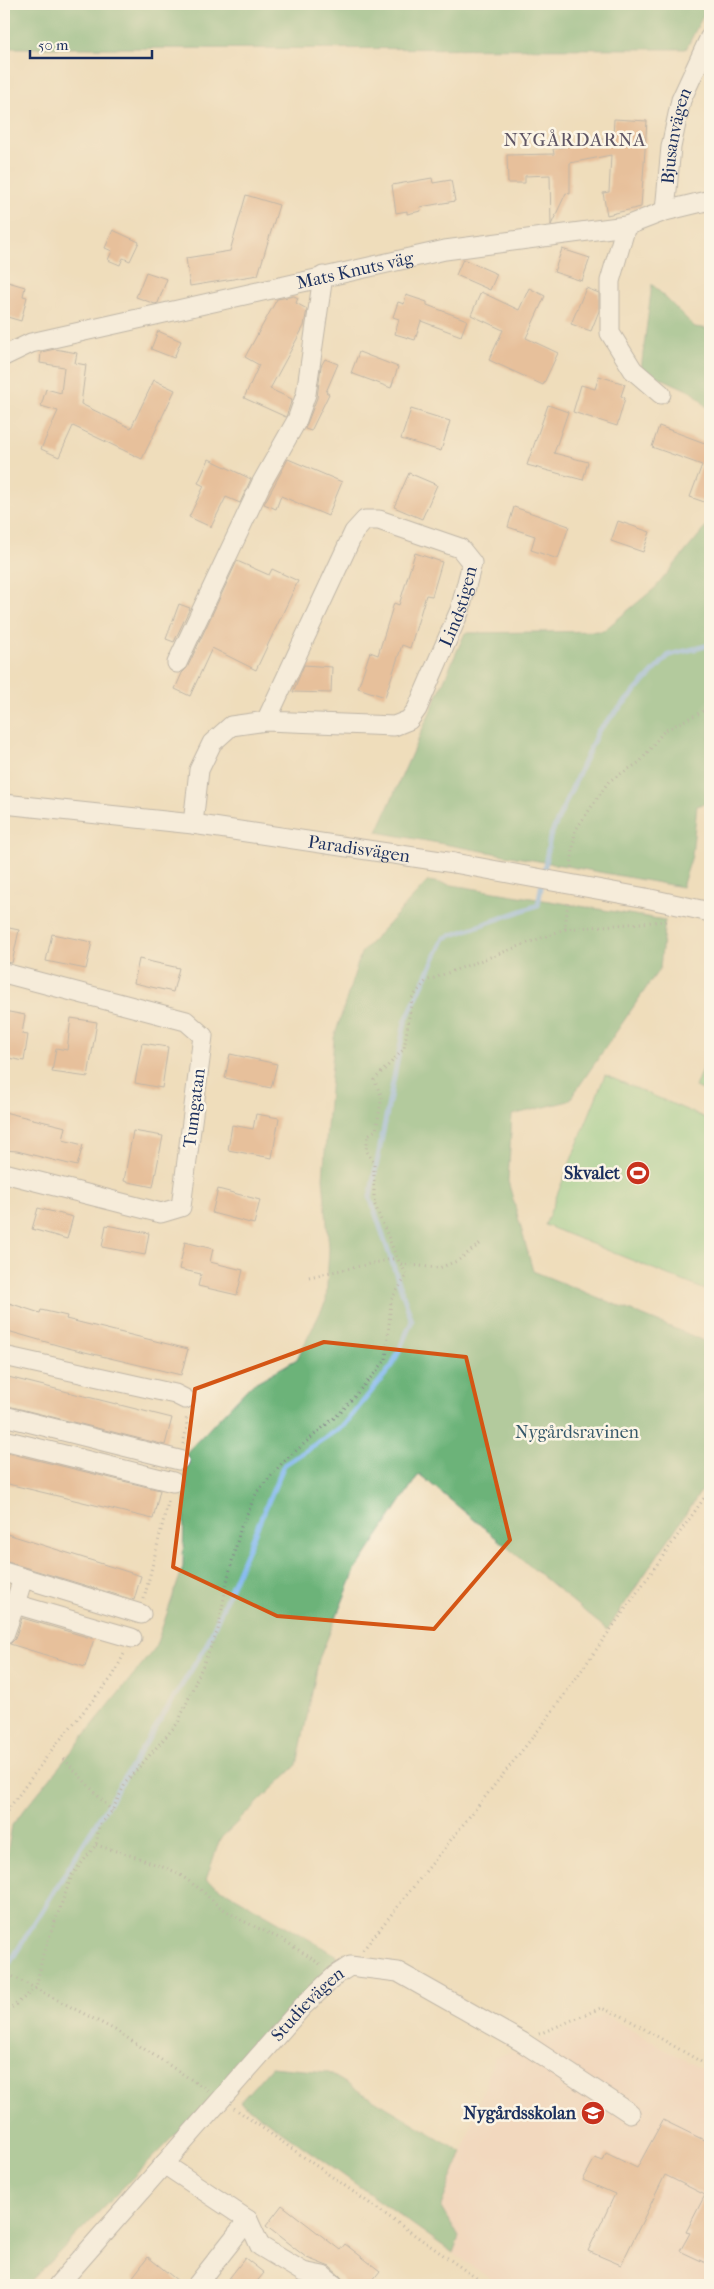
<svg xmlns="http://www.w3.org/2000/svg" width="714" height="2289" viewBox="0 0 714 2289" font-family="'IM FELL French Canon',serif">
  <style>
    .built { fill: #f5d3c1 }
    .green { fill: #85d18e; stroke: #508076 }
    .forest { fill: #6cb379; stroke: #44716c }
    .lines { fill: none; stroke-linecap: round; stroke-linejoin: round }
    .stream { stroke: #81b8f1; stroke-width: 5 }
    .building { fill: #de9d73 }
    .minor-casing { stroke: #85868c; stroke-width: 21 }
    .path { stroke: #85868c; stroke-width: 3; stroke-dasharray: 1 4; stroke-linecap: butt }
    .minor { stroke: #fff; stroke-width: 19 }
    .minor-bridge-casing { stroke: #85868c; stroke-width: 21; stroke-linecap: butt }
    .minor-bridge { stroke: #fff; stroke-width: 19 }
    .marked { fill: none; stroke: #d45514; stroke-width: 4; stroke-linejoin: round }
    .labels { text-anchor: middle; stroke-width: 5; stroke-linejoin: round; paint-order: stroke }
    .street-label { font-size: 18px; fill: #1b2f5e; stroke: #fcf5e5 }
    .poi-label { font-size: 18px; font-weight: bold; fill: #1b2f5e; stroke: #fcf5e5; text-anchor: end }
    .park-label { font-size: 18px; fill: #36586a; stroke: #fcf5e5 }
    .neighbourhood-label { font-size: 19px; letter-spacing: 1px; fill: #5f5665; stroke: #fcf5e5 }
  </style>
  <rect width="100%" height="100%" fill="#fcf5e5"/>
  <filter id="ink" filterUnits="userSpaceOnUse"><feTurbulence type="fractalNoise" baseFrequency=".02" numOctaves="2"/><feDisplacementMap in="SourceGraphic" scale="10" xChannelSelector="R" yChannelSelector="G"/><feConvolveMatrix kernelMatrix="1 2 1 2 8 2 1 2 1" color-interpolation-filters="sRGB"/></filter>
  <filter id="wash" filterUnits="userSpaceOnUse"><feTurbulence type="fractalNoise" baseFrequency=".0096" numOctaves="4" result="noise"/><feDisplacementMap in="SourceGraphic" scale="20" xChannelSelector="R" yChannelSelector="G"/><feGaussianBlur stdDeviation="1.12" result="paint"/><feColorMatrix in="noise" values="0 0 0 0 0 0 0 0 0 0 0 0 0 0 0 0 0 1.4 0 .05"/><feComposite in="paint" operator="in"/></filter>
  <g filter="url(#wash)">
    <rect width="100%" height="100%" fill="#efddbb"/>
    <!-- built -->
    <polygon class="built" points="605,2015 710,2074 710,2285 499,2285 453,2253 459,2237 441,2206 462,2152 494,2058"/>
    <!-- green -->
    <g class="green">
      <polygon points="710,1048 710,1093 695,1087"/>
      <polygon points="605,1075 710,1120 710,1292 545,1225"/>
    </g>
    <!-- forest -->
    <g class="forest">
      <polygon points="4,4 709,4 686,49 4,48"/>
      <polygon points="652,284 695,327 710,329 710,411 694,393 641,369"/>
      <polygon points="710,522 710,802 697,806 692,856 682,887 377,832 465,633 603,631 655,588"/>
      <polygon points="428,881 665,920 660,968 569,1101 512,1115 508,1181 533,1271 710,1343 710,1478 607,1630 419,1474 355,1571 319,1659 297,1765 220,1839 206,1880 338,1956 220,2089 27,2285 4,2285 4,1872 12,1825 155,1648 183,1567 185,1454 251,1385 297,1359 326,1301 329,1248 323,1178 334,1038 361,953"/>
      <polygon points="271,2067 327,2072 462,2152 441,2206 459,2237 453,2253 240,2102"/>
    </g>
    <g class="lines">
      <!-- stream -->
      <polyline class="stream" points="4,1972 206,1646 284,1465 344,1425 392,1366 412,1321 370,1197 405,1022 444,938 538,905 550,837 598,731 669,655 710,645"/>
    </g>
    <g id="blocks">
      <!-- building -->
      <g class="building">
        <polygon points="614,119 647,121 641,207 607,215 603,193 609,192 611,155 570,163 570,194 566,193 551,225 550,175 525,176 525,183 508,183 507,155 554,154 553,149 613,137"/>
        <polygon points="432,178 433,183 451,180 455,201 420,207 421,211 407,214 407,211 396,213 392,185"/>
        <polygon points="246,195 279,205 258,275 190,286 186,258 230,251"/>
        <polygon points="113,230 139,242 130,261 123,258 120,265 108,260 112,251 105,248"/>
        <polygon points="562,249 590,258 582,281 554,272"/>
        <polygon points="463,259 497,274 490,290 456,275"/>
        <polygon points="146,272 167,279 158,303 155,304 136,297"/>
        <polygon points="8,282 25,287 23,296 27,297 21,321 4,316 4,296"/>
        <polygon points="529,288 545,296 526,338 558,353 543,385 489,360 503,330 471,315 481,292 519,310"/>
        <polygon points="586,288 599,293 599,311 591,331 571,324"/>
        <polygon points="406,295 427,302 427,305 467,320 461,336 421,321 415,340 395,334 399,319 393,317 398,302 404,304"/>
        <polygon points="294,296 298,298 296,303 307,309 304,326 270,389 292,399 286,417 244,398 259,365 245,357 277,299"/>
        <polygon points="158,331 181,341 174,358 151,349"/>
        <polygon points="55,349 77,353 75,363 86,365 81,404 131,428 154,380 175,390 142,459 73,426 59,457 41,449 58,411 41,406 46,389 61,393 64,367 40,363 41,352"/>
        <polygon points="359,352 398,367 391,388 351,373"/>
        <polygon points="325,359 338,364 326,392 329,394 311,431 305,429 317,398 321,366"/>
        <polygon points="599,376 625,384 621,396 625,398 617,426 573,412 581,385 595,389"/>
        <polygon points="548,405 568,412 554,453 588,462 583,480 527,465"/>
        <polygon points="411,409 450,421 441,451 401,439"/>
        <polygon points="659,426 710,445 710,504 690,497 702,465 652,447"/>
        <polygon points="209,459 251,479 240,503 226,497 211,527 189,517 204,486 198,483"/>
        <polygon points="288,459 342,482 328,516 281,496 276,509 264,504"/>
        <polygon points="409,473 437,485 422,519 394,507"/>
        <polygon points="514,507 569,526 558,559 531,550 535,536 508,527"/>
        <polygon points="618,521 650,532 643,552 611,541"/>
        <polygon points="415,553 442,562 432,596 426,595 410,648 402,645 385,697 358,688 370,652 378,655 394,603 399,605"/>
        <polygon points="237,561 269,575 272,569 298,581 256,670 212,648 190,696 175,689 182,673 187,668"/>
        <polygon points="179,604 190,608 174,642 166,639"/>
        <polygon points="304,665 332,667 331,693 293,692"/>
        <polygon points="4,927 19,930 12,963 4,962"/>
        <polygon points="52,934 92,942 86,969 46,961"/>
        <polygon points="139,959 179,968 173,992 134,983"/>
        <polygon points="4,1011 25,1015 22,1034 28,1035 24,1061 4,1057"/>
        <polygon points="71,1018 97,1022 88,1077 52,1072 56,1048 67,1050"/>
        <polygon points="142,1043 168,1047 162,1088 135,1083"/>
        <polygon points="230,1054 277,1064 271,1088 225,1078"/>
        <polygon points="4,1112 66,1127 63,1140 83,1145 77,1166 17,1151 4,1150"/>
        <polygon points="256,1114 279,1118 272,1158 228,1150 232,1125 253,1129"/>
        <polygon points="133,1131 163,1136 153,1187 124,1181"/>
        <polygon points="218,1189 260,1200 254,1224 212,1213"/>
        <polygon points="38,1208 73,1217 67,1239 32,1229"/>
        <polygon points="106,1225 149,1233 145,1255 102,1247"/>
        <polygon points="185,1242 213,1249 210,1262 243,1270 237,1295 198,1286 201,1274 179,1269"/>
        <polygon points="9,1303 40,1313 41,1310 67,1316 66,1319 188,1349 181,1375 64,1347 4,1330"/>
        <polygon points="4,1376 172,1418 165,1445 4,1405"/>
        <polygon points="4,1452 160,1490 153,1519 4,1483"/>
        <polygon points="4,1533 141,1576 134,1600 4,1561"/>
        <polygon points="22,1618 94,1639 85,1667 10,1644 15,1639"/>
        <polygon points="663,2120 710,2143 710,2265 680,2251 690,2233 686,2232 705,2195 665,2175 621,2265 588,2251 615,2194 583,2180 595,2158 603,2161 606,2153 637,2168"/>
        <polygon points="282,2205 340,2250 345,2244 380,2271 369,2285 345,2285 341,2277 330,2267 307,2258 266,2226"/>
        <polygon points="148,2257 183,2285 141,2285 132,2278"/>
        <polygon points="245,2258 264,2273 254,2285 224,2285"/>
      </g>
    </g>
  </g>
  <g filter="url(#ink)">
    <use href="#blocks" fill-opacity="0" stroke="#85868c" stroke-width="1"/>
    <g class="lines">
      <!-- minor casing -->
      <g class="minor-casing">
        <g id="minor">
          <path id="s1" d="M665 211 671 147 681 100 710 37"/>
          <polyline points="626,226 610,281 610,333 633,370 661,394"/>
          <path id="s2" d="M4 356 31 343 445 250 626 226 665 211 710 200"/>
          <polyline points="177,663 261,484 297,420 306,394 323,276"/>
          <path id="s3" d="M4 804 193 824 454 863"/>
          <path id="s4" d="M193 824 199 770 212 743 231 726 266 721 394 726 409 720 417 709 460 610 472 563 460 548 379 520H365L354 532 266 721"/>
          <polyline points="646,898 710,912"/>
          <polyline points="4,973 186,1021 203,1036 181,1207 161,1213 4,1173"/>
          <polyline points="4,1356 175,1394 185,1399"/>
          <polyline points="4,1416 179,1460"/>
          <polyline points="4,1440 173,1482"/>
          <polyline points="4,1572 141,1614"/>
          <polyline points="23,1578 15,1604 132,1638"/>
          <polyline points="4,1635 15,1604"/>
          <polyline points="164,2164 248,2220 260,2246 303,2272 323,2276 334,2285"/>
          <path id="s5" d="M58 2285 303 2006 336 1975 350 1966 398 1972 522 2042 630 2113"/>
          <polyline points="197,2285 248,2220"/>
        </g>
      </g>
      <!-- path -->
      <g class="path">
        <polyline points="571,867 575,831 609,781 640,762 664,731 709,708 710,698"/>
        <polyline points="565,929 666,921"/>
        <polyline points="401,1264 439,1268 457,1261 480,1244"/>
        <polyline points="309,1277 397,1258"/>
        <polyline points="183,1444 187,1427 186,1415"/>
        <polyline points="144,1599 169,1498"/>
        <polyline points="64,1759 112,1811"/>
        <polyline points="4,1815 54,1747 113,1676 125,1652"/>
        <polyline points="96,1845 136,1857 176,1872 200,1889 217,1905 241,1920 285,1941 323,1966"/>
        <polyline points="363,1950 544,1723 710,1490"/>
        <polyline points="4,1972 115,2030 209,2091"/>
        <polyline points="4,2014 36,1988 43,1954 72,1875 96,1845 99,1826 112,1811 126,1782 178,1723 218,1630 228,1577 241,1527 257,1492 283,1462 341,1412 386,1360 391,1300 407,1275 397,1258 374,1203 374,1163 366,1150 368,1135 376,1130 382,1097 374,1080 404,1049 412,998 426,981 565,929 568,901"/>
        <polyline points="539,2034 601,2008 622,2016 710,2067"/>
        <polyline points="234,2108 486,2285"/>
      </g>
      <!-- minor -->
      <use href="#minor" class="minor"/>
      <!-- minor-bridge casing -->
      <g class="minor-bridge-casing">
        <polyline id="minor-bridge" points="454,863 646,898"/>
      </g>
      <!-- minor-bridge -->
      <use href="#minor-bridge" class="minor-bridge"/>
    </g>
  </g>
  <!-- marked area -->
  <path d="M0 0H714V2289H0ZM324 1342 466 1357 510 1540 434 1629 277 1616 173 1567 195 1389Z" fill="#efddbb" fill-opacity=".55" fill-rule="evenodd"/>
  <path class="marked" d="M324 1342 466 1357 510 1540 434 1629 277 1616 173 1567 195 1389Z"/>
  <!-- icons -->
  <defs>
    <g id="stadium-disc" transform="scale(1.25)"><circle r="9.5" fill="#c8321e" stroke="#fcf5e5"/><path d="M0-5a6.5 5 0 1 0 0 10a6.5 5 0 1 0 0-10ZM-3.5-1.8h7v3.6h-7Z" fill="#fff"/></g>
    <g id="school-disc" transform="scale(1.25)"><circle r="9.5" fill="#c8321e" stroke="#fcf5e5"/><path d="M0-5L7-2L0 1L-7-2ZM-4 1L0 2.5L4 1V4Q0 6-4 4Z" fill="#fff"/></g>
  </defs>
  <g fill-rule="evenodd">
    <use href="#stadium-disc" x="638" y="1173"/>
    <use href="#school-disc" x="593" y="2113"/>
  </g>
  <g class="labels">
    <!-- street labels -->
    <g class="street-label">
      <text dy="6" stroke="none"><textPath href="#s1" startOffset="76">Bjusanvägen</textPath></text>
      <text dy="6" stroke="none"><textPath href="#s2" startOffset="362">Mats Knuts väg</textPath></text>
      <text dy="6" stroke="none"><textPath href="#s4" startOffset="414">Lindstigen</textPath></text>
      <text dy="6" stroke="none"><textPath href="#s3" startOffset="358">Paradisvägen</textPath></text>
      <text transform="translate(194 1108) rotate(-83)" y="6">Tumgatan</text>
      <text dy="6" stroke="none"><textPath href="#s5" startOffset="376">Studievägen</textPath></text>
    </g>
    <!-- poi labels -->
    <g class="poi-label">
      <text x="620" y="1179">Skvalet</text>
      <text x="576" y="2119">Nygårdsskolan</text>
    </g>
    <!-- park labels -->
    <g class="park-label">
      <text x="577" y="1438">Nygårdsravinen</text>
    </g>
    <!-- neighbourhood labels -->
    <g class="neighbourhood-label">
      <text x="575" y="146">NYGÅRDARNA</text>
    </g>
  </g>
  <!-- margin -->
  <rect width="714" height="2289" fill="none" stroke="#fcf5e5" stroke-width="20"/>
  <!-- scale -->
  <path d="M30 50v8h122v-8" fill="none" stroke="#1b2f5e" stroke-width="2.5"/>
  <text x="38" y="50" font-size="15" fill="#1b2f5e" stroke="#fcf5e5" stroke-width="4" paint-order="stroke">50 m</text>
</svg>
